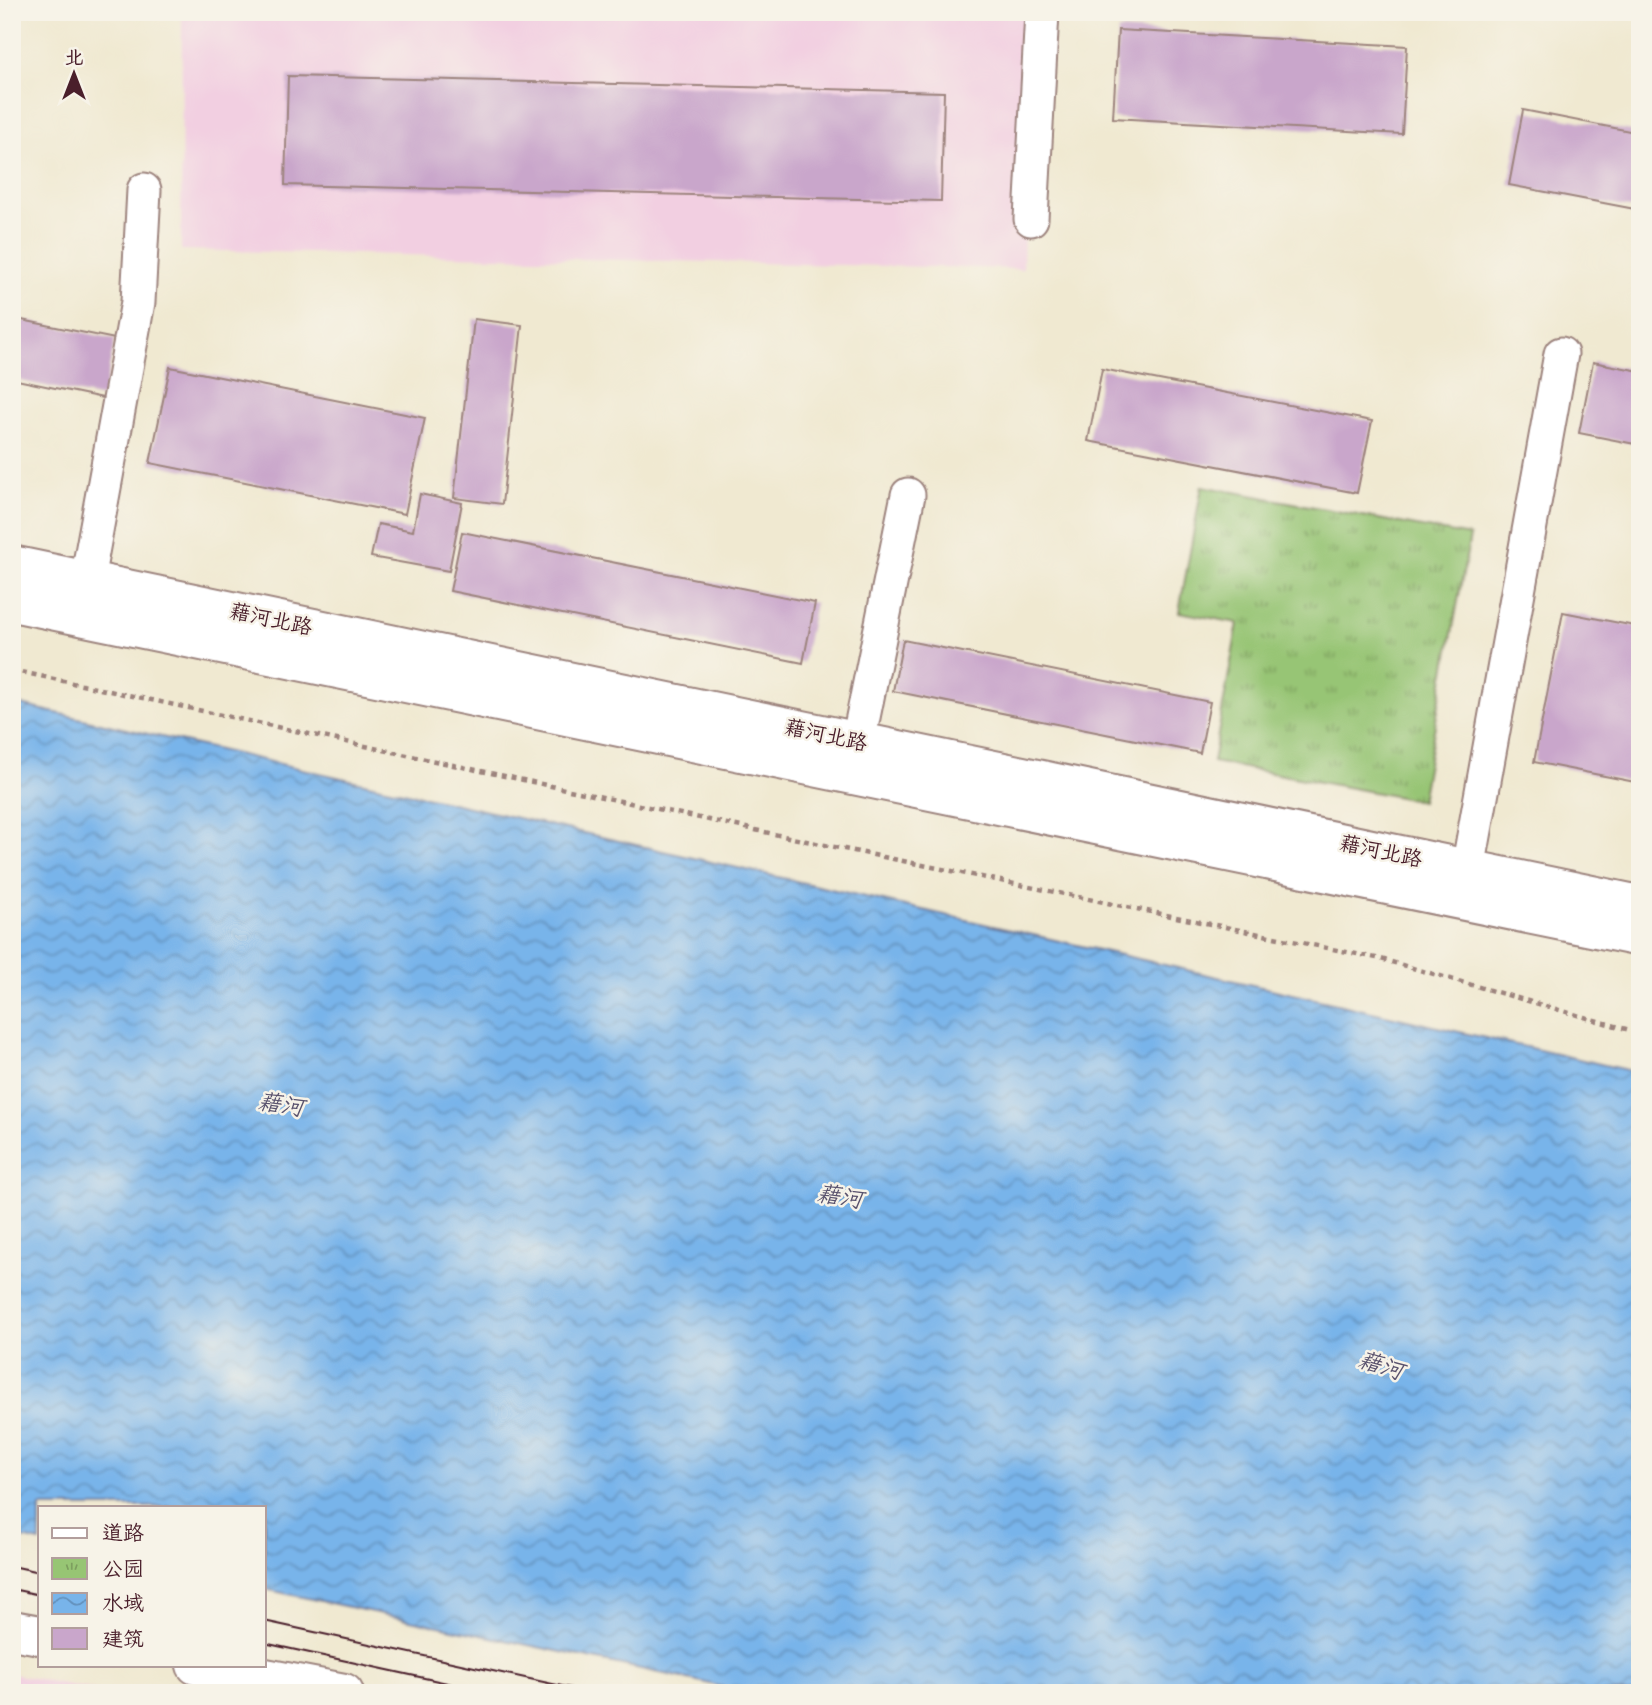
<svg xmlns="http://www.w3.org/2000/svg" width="1652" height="1705" viewBox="0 0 1652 1705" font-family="Mali,'LXGW WenKai TC',sans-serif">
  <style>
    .built { fill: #f2cfe1 }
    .park { fill: url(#park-tufts); stroke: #707250; stroke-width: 2 }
    .water { fill: url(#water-waves); stroke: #616a8a; stroke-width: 2 }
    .building { fill: #c9a6cb }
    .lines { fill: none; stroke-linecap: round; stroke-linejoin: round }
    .minor-casing { stroke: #9d847e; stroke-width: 37 }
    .major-casing { stroke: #9d847e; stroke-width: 42 }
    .path { stroke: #9d847e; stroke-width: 4.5; stroke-dasharray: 5 5; stroke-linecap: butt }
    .minor { stroke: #fff; stroke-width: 33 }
    .major { stroke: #fff; stroke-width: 38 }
    .tram { stroke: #4a1f2b; stroke-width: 2 }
    .labels { text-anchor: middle; stroke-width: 5; stroke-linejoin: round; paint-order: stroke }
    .street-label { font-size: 21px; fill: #4a1f2b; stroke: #f7f3e8 }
    .water-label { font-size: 23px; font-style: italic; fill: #5a536e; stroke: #f7f3e8 }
  </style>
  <defs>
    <pattern id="park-tufts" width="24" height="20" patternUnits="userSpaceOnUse" patternTransform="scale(1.75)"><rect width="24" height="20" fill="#97c574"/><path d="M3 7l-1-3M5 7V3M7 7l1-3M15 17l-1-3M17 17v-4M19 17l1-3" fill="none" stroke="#7d9f5f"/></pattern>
    <pattern id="water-waves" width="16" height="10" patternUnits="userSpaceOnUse" patternTransform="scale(1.75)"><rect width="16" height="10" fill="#78b4ea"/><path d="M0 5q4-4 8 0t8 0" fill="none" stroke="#6492be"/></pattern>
  </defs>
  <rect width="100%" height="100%" fill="#f7f3e8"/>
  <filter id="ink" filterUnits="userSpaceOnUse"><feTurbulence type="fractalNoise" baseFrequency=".0143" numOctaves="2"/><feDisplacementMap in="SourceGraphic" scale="14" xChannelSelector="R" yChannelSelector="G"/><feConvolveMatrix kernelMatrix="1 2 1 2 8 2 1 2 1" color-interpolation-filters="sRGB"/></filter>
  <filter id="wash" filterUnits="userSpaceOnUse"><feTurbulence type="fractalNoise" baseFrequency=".00686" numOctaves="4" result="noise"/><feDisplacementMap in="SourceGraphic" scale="28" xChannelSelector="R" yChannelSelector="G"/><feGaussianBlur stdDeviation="1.57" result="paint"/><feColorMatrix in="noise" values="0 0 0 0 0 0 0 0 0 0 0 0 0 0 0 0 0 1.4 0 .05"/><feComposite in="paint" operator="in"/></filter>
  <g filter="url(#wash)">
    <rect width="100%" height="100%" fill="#f0e9d1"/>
    <!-- built -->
    <g class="built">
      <polygon points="182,12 1030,12 1023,269 181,250"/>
      <polygon points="12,1674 110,1693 12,1693"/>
    </g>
    <!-- park -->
    <polygon class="park" points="1202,486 1470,536 1421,801 1213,762 1238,623 1179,612"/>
    <!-- water -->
    <polygon class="water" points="12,703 1640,1073 1640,1693 745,1693 702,1682 264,1589 264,1507 40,1507 40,1542 12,1536"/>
    <g id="blocks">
      <!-- building -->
      <g class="building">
        <rect x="12" y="24" width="3" height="142"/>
        <polygon points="1118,30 1407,46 1402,134 1113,118"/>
        <polygon points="288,76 944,92 941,201 285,185"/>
        <polygon points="1523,110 1640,133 1640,210 1509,185"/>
        <polygon points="12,318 115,339 103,398 12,379"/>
        <polygon points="474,319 522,325 502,504 454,498"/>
        <polygon points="1593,362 1640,371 1640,445 1579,433"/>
        <polygon points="170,367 425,418 405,514 150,463"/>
        <polygon points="1102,369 1372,421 1357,493 1088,441"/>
        <polygon points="420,494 462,503 449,571 371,557 378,524 413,531"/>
        <polygon points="462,532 815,603 803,663 450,591"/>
        <polygon points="1563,612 1640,627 1640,783 1534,762"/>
        <polygon points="903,640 1210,702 1200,753 893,691"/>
      </g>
    </g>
  </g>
  <g filter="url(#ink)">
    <use href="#blocks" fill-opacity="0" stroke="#9d847e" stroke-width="2"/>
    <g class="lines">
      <!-- minor casing -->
      <g class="minor-casing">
        <g id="minor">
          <polyline points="1031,219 1042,12"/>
          <polyline points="87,580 138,302 144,190"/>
          <polyline points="858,742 908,495"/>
          <polyline points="1468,869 1561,354"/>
        </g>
      </g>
      <!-- major casing -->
      <g class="major-casing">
        <g id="major">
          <polyline points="12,565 1640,905"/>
          <polyline points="12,602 1640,937"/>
          <polyline points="12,1630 40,1635"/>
          <polyline points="196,1665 344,1693"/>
        </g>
      </g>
      <!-- path -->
      <polyline class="path" points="12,670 825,845 1381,959 1640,1033"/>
      <!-- minor -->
      <use href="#minor" class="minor"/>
      <!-- major -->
      <use href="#major" class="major"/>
      <!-- tram -->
      <g class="tram">
        <polyline points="12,1566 40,1572"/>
        <polyline points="12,1589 40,1595"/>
        <polyline points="264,1621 594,1693"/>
        <polyline points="264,1643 493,1693"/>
      </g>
    </g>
  </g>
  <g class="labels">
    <!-- street labels -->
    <g class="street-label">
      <text transform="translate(271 619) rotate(12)" y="7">藉河北路</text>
      <text transform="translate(826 735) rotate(12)" y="7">藉河北路</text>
      <text transform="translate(1381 851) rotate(12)" y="7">藉河北路</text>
    </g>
    <!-- water labels -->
    <g class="water-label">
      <text transform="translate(281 1104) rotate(9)" y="8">藉河</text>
      <text transform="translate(840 1196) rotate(9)" y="8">藉河</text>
      <text transform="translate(1381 1365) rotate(18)" y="8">藉河</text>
    </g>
  </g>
  <!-- margin -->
  <rect width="1652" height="1705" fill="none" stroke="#f7f3e8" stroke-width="42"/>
  <!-- legend -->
  <rect x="38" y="1506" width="228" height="161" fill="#f7f3e8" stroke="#b29e9c" stroke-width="2"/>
  <rect x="52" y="1528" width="35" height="10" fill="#ffffff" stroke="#b29e9c" stroke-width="2"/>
  <text x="102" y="1540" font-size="21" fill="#4a1f2b">道路</text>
  <rect x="52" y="1558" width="35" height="21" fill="url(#park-tufts)" stroke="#b29e9c" stroke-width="2"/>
  <text x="102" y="1576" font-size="21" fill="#4a1f2b">公园</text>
  <rect x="52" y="1593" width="35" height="21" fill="url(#water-waves)" stroke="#b29e9c" stroke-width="2"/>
  <text x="102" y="1610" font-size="21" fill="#4a1f2b">水域</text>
  <rect x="52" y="1628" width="35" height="21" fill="#c9a6cb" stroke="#b29e9c" stroke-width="2"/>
  <text x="102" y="1646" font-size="21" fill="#4a1f2b">建筑</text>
  <!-- north arrow -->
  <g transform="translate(74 74)" stroke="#f7f3e8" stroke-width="5" paint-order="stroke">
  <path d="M0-5L12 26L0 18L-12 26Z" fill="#4a1f2b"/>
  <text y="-10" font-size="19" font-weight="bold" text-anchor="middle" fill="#4a1f2b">北</text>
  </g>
</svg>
